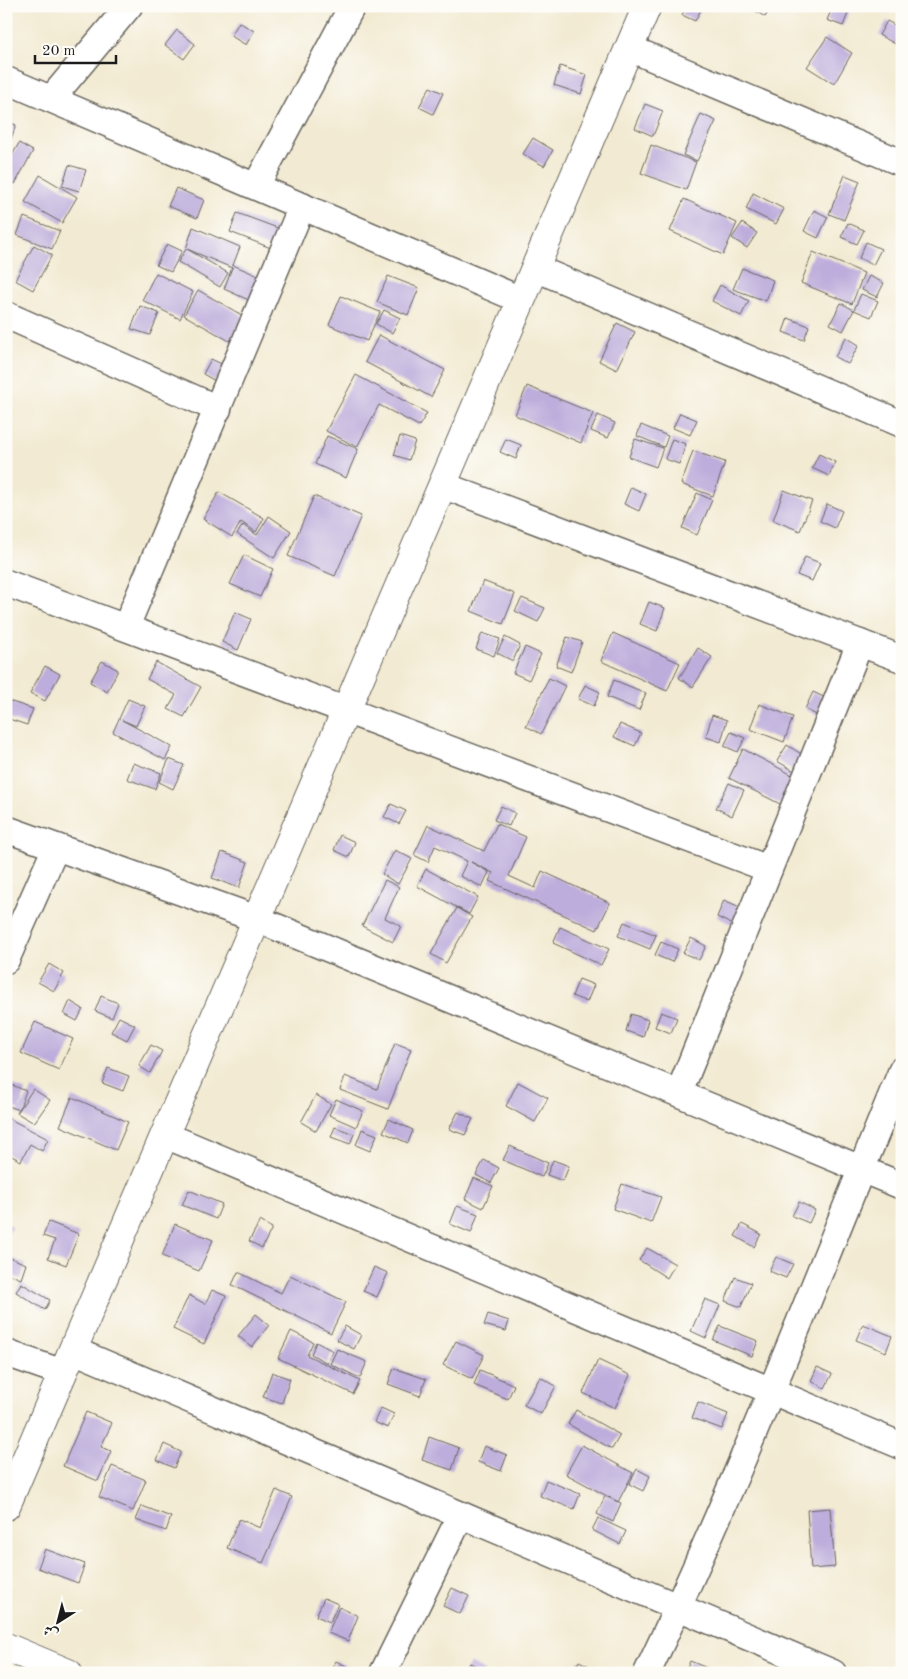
<svg xmlns="http://www.w3.org/2000/svg" width="908" height="1679" viewBox="0 0 908 1679" font-family="'Old Standard TT',Amiri,serif">
  <style>
    .building { fill: #bdaddc }
    .lines { fill: none; stroke-linecap: round; stroke-linejoin: round }
    .minor-casing { stroke: #67645c; stroke-width: 29 }
    .tertiary-casing { stroke: #67645c; stroke-width: 30 }
    .minor { stroke: #fff; stroke-width: 26 }
    .tertiary { stroke: #fff; stroke-width: 28 }
  </style>
  <rect width="100%" height="100%" fill="#fdfcf7"/>
  <filter id="ink" filterUnits="userSpaceOnUse"><feTurbulence type="fractalNoise" baseFrequency=".02" numOctaves="2"/><feDisplacementMap in="SourceGraphic" scale="10" xChannelSelector="R" yChannelSelector="G"/><feConvolveMatrix kernelMatrix="1 2 1 2 8 2 1 2 1" color-interpolation-filters="sRGB"/></filter>
  <filter id="wash" filterUnits="userSpaceOnUse"><feTurbulence type="fractalNoise" baseFrequency=".0096" numOctaves="4" result="noise"/><feDisplacementMap in="SourceGraphic" scale="20" xChannelSelector="R" yChannelSelector="G"/><feGaussianBlur stdDeviation="1.12" result="paint"/><feColorMatrix in="noise" values="0 0 0 0 0 0 0 0 0 0 0 0 0 0 0 0 0 1.4 0 .05"/><feComposite in="paint" operator="in"/></filter>
  <g filter="url(#wash)">
    <rect width="100%" height="100%" fill="#f2ead2"/>
    <g id="blocks">
      <!-- building -->
      <g class="building">
        <polygon points="686,6 703,6 695,21 682,15"/>
        <polygon points="752,6 772,6 765,17 751,8"/>
        <polygon points="833,6 849,11 843,26 827,20"/>
        <polygon points="887,21 902,29 901,47 879,35"/>
        <polygon points="239,22 254,31 246,45 231,36"/>
        <polygon points="177,30 195,44 184,59 165,45"/>
        <polygon points="827,37 852,53 834,84 807,67"/>
        <polygon points="560,66 587,75 581,94 554,85"/>
        <polygon points="430,87 443,93 433,114 419,107"/>
        <polygon points="645,104 663,111 653,136 635,128"/>
        <polygon points="701,114 716,121 697,161 683,155"/>
        <polygon points="6,121 16,125 11,139 6,137"/>
        <polygon points="533,138 553,150 544,166 523,154"/>
        <polygon points="19,143 33,151 15,184 6,179 6,166"/>
        <polygon points="651,145 696,162 686,190 641,173"/>
        <polygon points="69,165 86,170 79,191 62,186"/>
        <polygon points="40,175 77,197 62,223 25,202"/>
        <polygon points="845,175 860,181 844,220 829,214"/>
        <polygon points="176,188 204,200 197,218 168,206"/>
        <polygon points="753,193 784,209 776,224 746,209"/>
        <polygon points="684,199 737,223 723,255 670,231"/>
        <polygon points="814,210 828,217 818,238 804,231"/>
        <polygon points="237,213 283,230 276,250 230,232"/>
        <polygon points="24,217 60,231 52,249 17,235"/>
        <polygon points="742,223 757,233 747,248 732,238"/>
        <polygon points="848,223 864,230 857,244 841,237"/>
        <polygon points="193,227 240,247 232,268 187,249 228,273 220,287 178,262 186,249"/>
        <polygon points="866,242 881,249 873,265 859,258"/>
        <polygon points="167,244 182,251 171,272 156,265"/>
        <polygon points="34,245 52,255 33,290 15,280"/>
        <polygon points="813,252 864,273 852,304 801,283"/>
        <polygon points="233,265 261,277 251,301 224,289"/>
        <polygon points="742,268 773,280 766,301 733,289"/>
        <polygon points="156,273 193,292 180,319 142,300"/>
        <polygon points="388,276 419,288 408,315 377,302"/>
        <polygon points="869,276 884,283 877,297 862,290"/>
        <polygon points="720,285 749,301 741,316 712,301"/>
        <polygon points="198,290 247,318 233,343 184,315"/>
        <polygon points="861,294 878,301 871,317 854,310"/>
        <polygon points="341,296 380,312 367,341 329,325"/>
        <polygon points="841,303 854,310 843,331 830,324"/>
        <polygon points="140,306 159,313 150,335 131,329"/>
        <polygon points="384,310 400,318 392,333 376,324"/>
        <polygon points="788,318 809,326 804,340 783,332"/>
        <polygon points="617,323 635,332 617,370 599,361"/>
        <polygon points="379,335 445,370 431,397 365,362"/>
        <polygon points="846,337 859,345 848,364 835,357"/>
        <polygon points="211,359 226,366 217,382 203,374"/>
        <polygon points="356,375 427,413 419,426 379,405 357,447 326,431"/>
        <polygon points="527,386 593,413 581,443 515,415"/>
        <polygon points="680,413 697,420 690,435 673,428"/>
        <polygon points="598,415 615,423 608,438 591,431"/>
        <polygon points="641,425 668,436 664,447 637,436"/>
        <polygon points="327,436 358,449 346,478 315,464"/>
        <polygon points="400,436 415,441 409,460 394,455"/>
        <polygon points="506,439 521,445 516,459 500,452"/>
        <polygon points="635,439 663,448 656,467 629,457"/>
        <polygon points="672,439 686,444 679,464 665,459"/>
        <polygon points="693,451 725,462 713,496 681,484"/>
        <polygon points="819,454 835,462 829,476 812,468"/>
        <polygon points="631,487 646,494 639,511 624,504"/>
        <polygon points="784,490 812,501 800,531 773,520"/>
        <polygon points="219,492 264,518 256,532 241,522 232,537 203,519"/>
        <polygon points="697,493 712,500 697,535 682,528"/>
        <polygon points="314,496 361,516 335,576 288,556"/>
        <polygon points="827,504 842,511 835,528 820,521"/>
        <polygon points="269,516 291,531 274,558 237,534 243,525 257,535"/>
        <polygon points="244,555 273,569 260,597 230,584"/>
        <polygon points="805,557 820,563 812,581 797,575"/>
        <polygon points="483,581 515,594 503,624 471,611"/>
        <polygon points="522,598 545,608 538,622 515,611"/>
        <polygon points="649,602 665,608 657,631 640,624"/>
        <polygon points="235,612 251,619 238,650 222,642"/>
        <polygon points="482,633 500,639 494,656 476,649"/>
        <polygon points="613,633 680,663 667,691 601,661"/>
        <polygon points="505,637 520,645 513,661 497,653"/>
        <polygon points="567,637 582,642 571,672 556,666"/>
        <polygon points="525,647 541,654 529,680 513,673"/>
        <polygon points="698,648 712,657 693,687 679,678"/>
        <polygon points="102,661 118,670 107,692 90,682"/>
        <polygon points="156,662 201,687 184,717 168,709 176,695 147,679"/>
        <polygon points="45,666 60,674 45,701 30,693"/>
        <polygon points="549,678 565,686 541,734 526,726"/>
        <polygon points="614,680 646,693 639,710 607,697"/>
        <polygon points="585,685 600,692 594,706 578,699"/>
        <polygon points="813,692 830,700 822,718 805,709"/>
        <polygon points="128,699 145,706 136,726 122,720 172,747 165,760 113,732"/>
        <polygon points="6,700 33,709 27,725 6,718"/>
        <polygon points="759,704 793,717 784,742 750,729"/>
        <polygon points="712,715 727,720 721,742 706,737"/>
        <polygon points="620,724 641,733 635,746 614,737"/>
        <polygon points="731,732 745,738 738,752 724,746"/>
        <polygon points="787,745 806,757 796,772 777,761"/>
        <polygon points="743,749 796,777 782,805 729,778"/>
        <polygon points="169,759 184,765 173,789 159,782"/>
        <polygon points="133,763 161,773 155,789 127,779"/>
        <polygon points="729,783 744,790 732,816 716,808"/>
        <polygon points="391,804 406,811 399,824 384,817"/>
        <polygon points="501,806 515,813 509,826 494,820"/>
        <polygon points="497,824 526,837 509,876 535,888 542,871 610,903 597,930 489,881 493,873 471,862 489,872 482,887 460,876 467,861 435,846 428,862 414,855 428,825 484,851"/>
        <polygon points="340,835 355,842 349,857 334,850"/>
        <polygon points="395,850 412,859 398,884 382,874"/>
        <polygon points="222,852 248,862 239,888 212,878"/>
        <polygon points="426,869 478,897 469,914 417,886"/>
        <polygon points="385,880 399,887 385,918 401,926 393,942 362,926"/>
        <polygon points="724,900 740,907 733,925 717,917"/>
        <polygon points="457,908 472,917 446,963 431,954"/>
        <polygon points="624,922 656,935 650,949 618,936"/>
        <polygon points="560,927 609,949 601,965 553,943"/>
        <polygon points="691,938 706,946 699,960 683,953"/>
        <polygon points="661,942 678,949 672,962 655,955"/>
        <polygon points="49,964 64,973 54,991 38,982"/>
        <polygon points="579,979 594,985 587,1002 572,996"/>
        <polygon points="101,996 118,1003 112,1018 95,1011"/>
        <polygon points="70,1001 83,1009 77,1021 64,1014"/>
        <polygon points="661,1012 677,1018 671,1033 655,1027"/>
        <polygon points="631,1014 648,1020 643,1037 626,1031"/>
        <polygon points="119,1017 135,1025 127,1040 111,1032"/>
        <polygon points="35,1022 73,1039 59,1070 21,1053"/>
        <polygon points="395,1043 411,1049 388,1109 340,1090 345,1076 377,1089"/>
        <polygon points="151,1045 162,1051 150,1073 139,1066"/>
        <polygon points="108,1068 129,1076 123,1091 102,1083"/>
        <polygon points="518,1082 548,1098 535,1122 506,1106"/>
        <polygon points="10,1084 26,1091 19,1110 6,1105 6,1094"/>
        <polygon points="33,1089 50,1100 34,1123 17,1113"/>
        <polygon points="316,1095 331,1104 316,1131 301,1122"/>
        <polygon points="72,1097 128,1122 116,1150 60,1126"/>
        <polygon points="336,1099 363,1111 356,1127 329,1115"/>
        <polygon points="458,1112 473,1119 465,1135 449,1129"/>
        <polygon points="6,1117 48,1139 42,1151 30,1144 21,1161 6,1153"/>
        <polygon points="389,1119 413,1130 408,1143 383,1132"/>
        <polygon points="335,1127 354,1134 350,1144 331,1137"/>
        <polygon points="362,1129 377,1135 370,1151 356,1145"/>
        <polygon points="510,1146 548,1163 542,1177 503,1160"/>
        <polygon points="484,1160 499,1168 491,1183 476,1175"/>
        <polygon points="553,1160 569,1166 563,1181 547,1175"/>
        <polygon points="474,1178 493,1186 483,1208 465,1199"/>
        <polygon points="622,1184 661,1197 651,1223 613,1209"/>
        <polygon points="189,1190 222,1204 216,1219 182,1205"/>
        <polygon points="799,1202 815,1210 809,1223 792,1216"/>
        <polygon points="457,1206 478,1214 471,1233 450,1224"/>
        <polygon points="260,1221 272,1228 262,1248 249,1241"/>
        <polygon points="49,1222 79,1234 66,1265 48,1258 55,1240 43,1236"/>
        <polygon points="6,1223 12,1226 6,1238"/>
        <polygon points="175,1224 213,1240 199,1271 162,1256"/>
        <polygon points="742,1224 761,1234 754,1247 735,1236"/>
        <polygon points="647,1248 675,1264 667,1278 639,1260"/>
        <polygon points="6,1256 26,1264 21,1279 6,1273"/>
        <polygon points="776,1257 793,1264 786,1278 769,1271"/>
        <polygon points="374,1267 388,1273 377,1297 363,1291"/>
        <polygon points="238,1272 281,1293 290,1275 346,1302 331,1333 232,1285"/>
        <polygon points="735,1277 751,1283 741,1307 725,1301"/>
        <polygon points="21,1283 50,1300 45,1310 16,1292"/>
        <polygon points="212,1290 226,1296 204,1344 173,1329 189,1295 205,1304"/>
        <polygon points="705,1299 720,1305 706,1338 691,1331"/>
        <polygon points="256,1314 269,1325 252,1347 238,1336"/>
        <polygon points="488,1314 509,1321 506,1331 484,1325"/>
        <polygon points="863,1324 892,1336 886,1352 856,1340"/>
        <polygon points="345,1326 361,1335 354,1349 337,1340"/>
        <polygon points="720,1326 758,1341 752,1356 713,1340"/>
        <polygon points="291,1331 313,1342 307,1355 360,1381 353,1394 278,1358"/>
        <polygon points="456,1341 484,1355 472,1379 443,1365"/>
        <polygon points="316,1342 333,1351 327,1363 311,1354"/>
        <polygon points="337,1349 367,1362 360,1378 330,1364"/>
        <polygon points="598,1360 630,1375 615,1408 583,1393"/>
        <polygon points="817,1367 832,1374 825,1388 811,1381"/>
        <polygon points="394,1368 426,1379 420,1396 388,1384"/>
        <polygon points="480,1370 514,1385 508,1399 474,1385"/>
        <polygon points="272,1372 290,1379 282,1403 263,1397"/>
        <polygon points="540,1377 556,1386 541,1414 524,1405"/>
        <polygon points="698,1402 728,1414 722,1429 692,1418"/>
        <polygon points="381,1408 394,1414 388,1428 374,1422"/>
        <polygon points="576,1410 620,1435 612,1449 568,1424"/>
        <polygon points="86,1412 112,1423 101,1447 111,1451 98,1481 63,1466"/>
        <polygon points="429,1437 459,1448 452,1470 422,1460"/>
        <polygon points="164,1444 181,1452 174,1468 157,1460"/>
        <polygon points="582,1445 633,1473 618,1502 566,1474"/>
        <polygon points="484,1446 507,1455 501,1471 478,1462"/>
        <polygon points="112,1466 146,1480 133,1511 99,1497"/>
        <polygon points="637,1469 650,1476 643,1491 629,1484"/>
        <polygon points="546,1480 580,1494 574,1509 540,1496"/>
        <polygon points="276,1490 292,1497 263,1563 227,1548 239,1519 260,1528"/>
        <polygon points="605,1496 621,1503 613,1522 597,1514"/>
        <polygon points="142,1506 171,1517 166,1531 136,1520"/>
        <polygon points="830,1508 835,1567 811,1569 807,1510"/>
        <polygon points="598,1518 626,1531 620,1544 592,1530"/>
        <polygon points="45,1549 85,1564 78,1583 38,1568"/>
        <polygon points="452,1588 469,1596 460,1614 443,1606"/>
        <polygon points="324,1598 338,1604 330,1622 316,1616"/>
        <polygon points="339,1607 358,1616 348,1641 328,1633"/>
        <polygon points="336,1661 354,1670 353,1673 330,1673"/>
        <polygon points="579,1661 603,1673 573,1673"/>
        <polygon points="690,1661 707,1668 705,1673 685,1673"/>
        <polygon points="470,1663 485,1671 484,1673 465,1673"/>
      </g>
    </g>
  </g>
  <g filter="url(#ink)">
    <use href="#blocks" fill-opacity="0" stroke="#67645c" stroke-width="1"/>
    <g class="lines">
      <!-- minor casing -->
      <g class="minor-casing">
        <g id="minor">
          <polyline points="629,48 902,163"/>
          <polyline points="6,80 521,300"/>
          <polyline points="51,99 129,6"/>
          <polyline points="256,186 352,6"/>
          <polyline points="535,268 902,424"/>
          <polyline points="6,315 218,409"/>
          <polyline points="442,485 902,659"/>
          <polyline points="6,583 769,869"/>
          <polyline points="126,627 302,206"/>
          <polyline points="6,829 257,919 902,1186"/>
          <polyline points="6,960 56,847"/>
          <polyline points="679,1093 860,643"/>
          <polyline points="165,1135 902,1446"/>
          <polyline points="73,1350 833,1673"/>
          <polyline points="6,1353 63,1373"/>
          <polyline points="383,1673 461,1515"/>
          <path d="M647 1673C741 1476 819 1271 902 1070"/>
        </g>
      </g>
      <!-- tertiary casing -->
      <g class="tertiary-casing">
        <g id="tertiary">
          <polyline points="6,1506 647,6"/>
          <polyline points="6,1647 68,1673"/>
        </g>
      </g>
      <!-- minor -->
      <use href="#minor" class="minor"/>
      <!-- tertiary -->
      <use href="#tertiary" class="tertiary"/>
    </g>
  </g>
  <!-- margin -->
  <rect width="908" height="1679" fill="none" stroke="#fdfcf7" stroke-width="25"/>
  <!-- north arrow -->
  <g transform="translate(58 1622) rotate(216)" stroke="#fdfcf7" stroke-width="4" paint-order="stroke">
  <path d="M0-4L9 19L0 12L-9 19Z" fill="#1c1c1c"/>
  <text y="-8" font-size="14" font-weight="bold" text-anchor="middle" fill="#1c1c1c">ش</text>
  </g>
  <!-- scale -->
  <path d="M35 55v8h81v-8" fill="none" stroke="#1c1c1c" stroke-width="2.5"/>
  <text x="42" y="55" font-size="15" fill="#1c1c1c" stroke="#fdfcf7" stroke-width="4" paint-order="stroke">20 m</text>
</svg>
